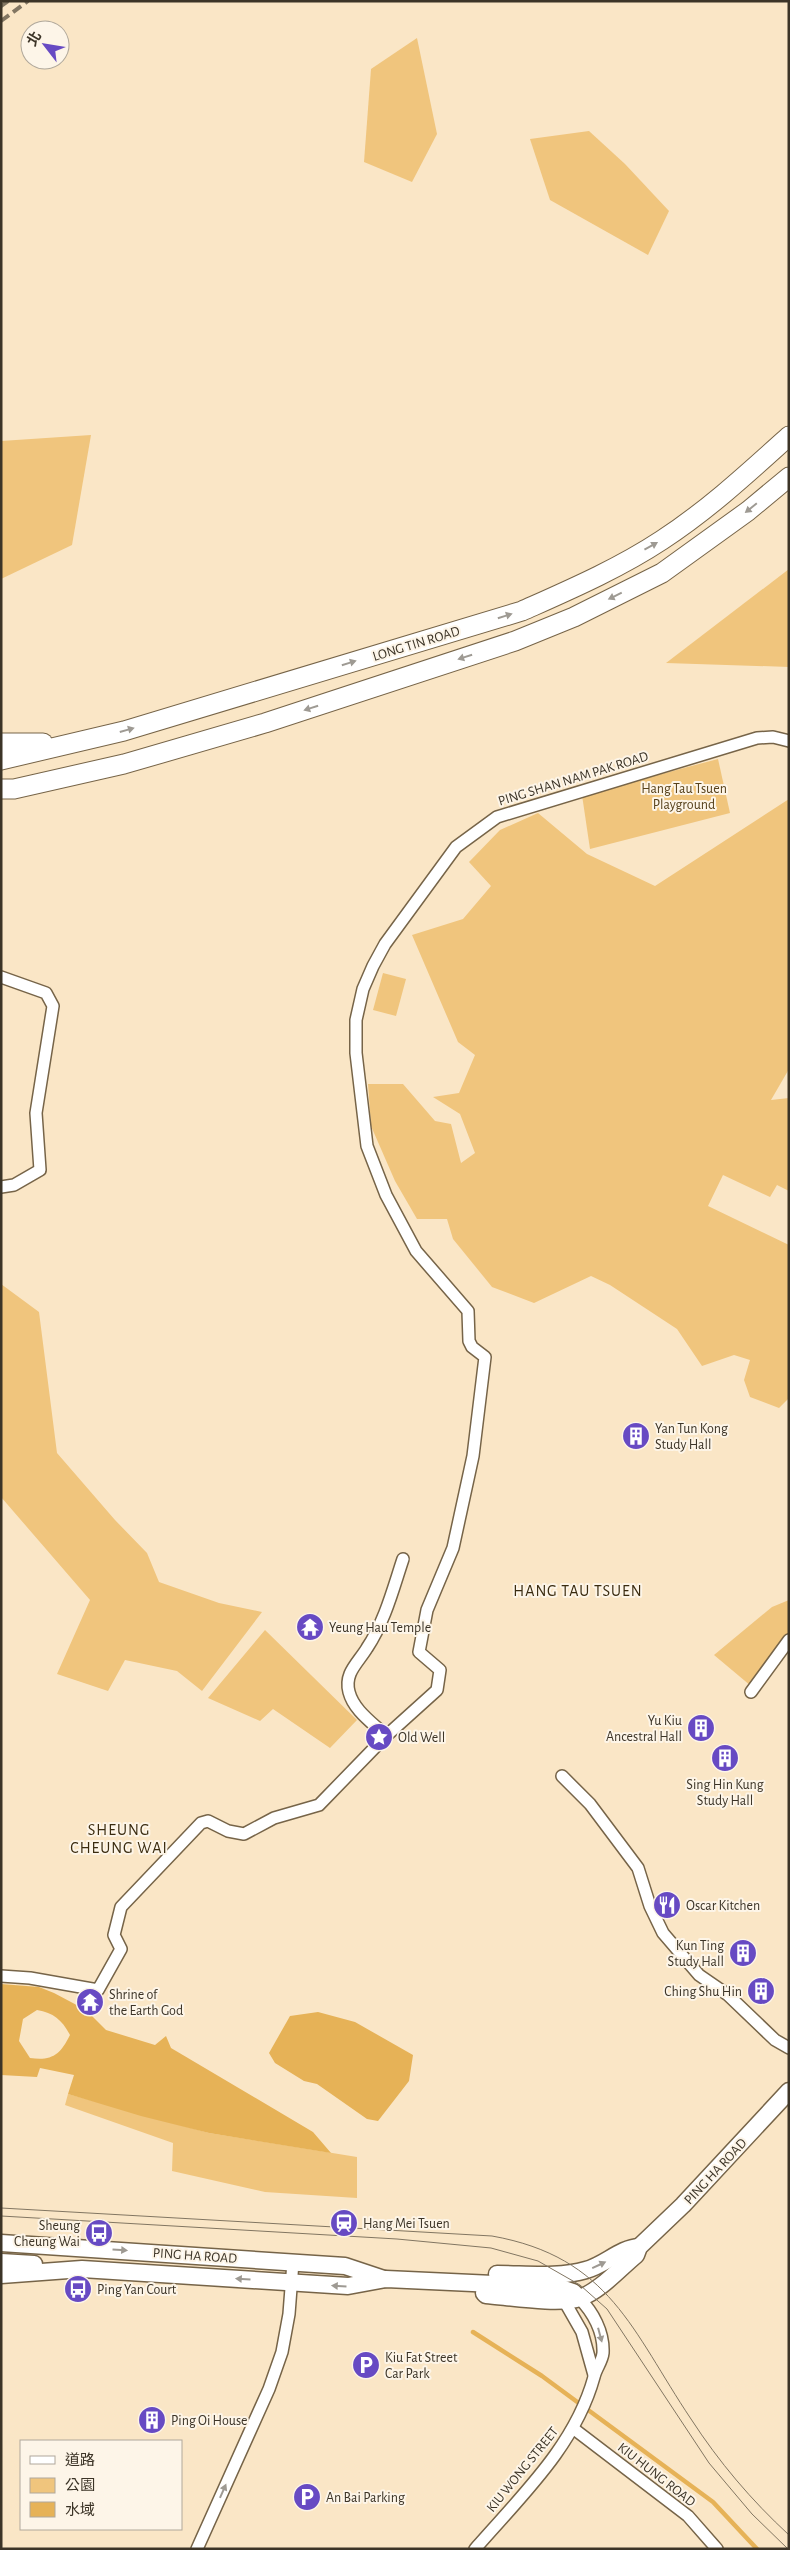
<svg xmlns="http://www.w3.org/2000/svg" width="790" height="2550" viewBox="0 0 790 2550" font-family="'Alegreya Sans','Noto Sans TC',sans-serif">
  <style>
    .green { fill: #f0c57d }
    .water { fill: #e6b257; fill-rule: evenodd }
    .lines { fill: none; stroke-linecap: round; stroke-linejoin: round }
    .stream { stroke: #e6b257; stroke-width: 4.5 }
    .street-casing { stroke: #766448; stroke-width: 14 }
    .secondary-casing { stroke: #766448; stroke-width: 19 }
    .primary-casing { stroke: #766448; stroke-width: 21 }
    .street { stroke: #fff; stroke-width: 11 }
    .secondary { stroke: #fff; stroke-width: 16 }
    .primary { stroke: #fff; stroke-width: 19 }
    .tram { stroke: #827662; stroke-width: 1 }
    .rail { stroke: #827662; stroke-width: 4; stroke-dasharray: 10 5; stroke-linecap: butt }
    .oneway { fill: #9e9a93 }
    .labels { text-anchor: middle; stroke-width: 4; stroke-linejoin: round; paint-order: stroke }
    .street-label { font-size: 14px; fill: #3c3427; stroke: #fdf5e8 }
    .park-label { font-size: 14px; fill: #58421c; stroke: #fdf5e8 }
    .poi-label { font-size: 14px; fill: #3c3427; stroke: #fdf5e8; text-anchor: start }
    .quarter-label { font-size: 16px; letter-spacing: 1px; fill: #3a2b0f; stroke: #fdf5e8 }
  </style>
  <rect width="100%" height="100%" fill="#fae6c6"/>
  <!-- green -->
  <g class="green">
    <polygon points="417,38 437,134 412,182 364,162 371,69"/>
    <polygon points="589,131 625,164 669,211 648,255 550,200 530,139"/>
    <polygon points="91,435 72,545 1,579 1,441"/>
    <polygon points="789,569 789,667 666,663"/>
    <polygon points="718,759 730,813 590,849 582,795"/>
    <polygon points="789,799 789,1069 771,1100 789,1098 789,1191 777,1185 770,1197 723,1175 708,1206 789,1245 789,1398 779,1408 750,1397 744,1380 750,1360 734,1355 702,1366 677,1329 610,1285 591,1276 534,1303 492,1287 453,1239 447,1219 417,1219 395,1181 371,1126 368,1084 403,1084 435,1121 451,1124 461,1163 475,1153 460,1114 433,1097 459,1093 475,1055 458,1042 412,935 463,919 491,886 469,862 500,830 538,813 587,854 655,886"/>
    <polygon points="383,973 406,979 396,1016 373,1010"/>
    <polygon points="1,1284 39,1312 57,1453 115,1520 147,1553 159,1582 219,1603 262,1612 202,1691 177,1671 125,1660 108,1691 57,1674 90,1600 1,1497"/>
    <polygon points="789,1600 789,1632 751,1686 714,1655 772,1607"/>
    <polygon points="265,1630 357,1720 330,1748 273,1709 260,1721 208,1698"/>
    <polygon points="68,2094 209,2133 357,2157 357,2198 265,2192 172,2171 173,2143 65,2105"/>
  </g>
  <!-- water -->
  <g class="water">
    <path d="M1 1984 39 1987 54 1993 86 2010 106 2030 155 2045 166 2036 171 2048 313 2132 331 2153 209 2133 141 2116 68 2094 74 2075 40 2068 37 2077 1 2075ZM37 2010C54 2013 62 2020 70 2035 60 2055 52 2061 30 2058L19 2041 23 2019Z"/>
    <polygon points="318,2012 355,2022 413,2055 409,2081 378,2121 367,2119 317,2084 304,2081 275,2063 269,2053 290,2016"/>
  </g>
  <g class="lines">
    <!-- stream -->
    <polyline class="stream" points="473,2332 542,2376 713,2502 757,2549"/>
    <!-- street casing -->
    <g class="street-casing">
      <g id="street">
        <polyline points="1,977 46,993 53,1006 36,1113 40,1170 14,1185 1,1187"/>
        <polyline points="751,1692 789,1640"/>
        <path d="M386 1736C373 1723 354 1711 349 1692 344 1673 358 1663 367 1648 385 1621 393 1589 403 1559"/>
        <polyline points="562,1776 590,1804 638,1868 650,1906 663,1933 699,1975 728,1995 775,2040 789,2048"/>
        <polyline points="1,1976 30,1978 98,1990 121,1949 114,1935 121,1907 201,1823 208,1821 228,1831 244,1834 274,1818 319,1805 386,1736 437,1690 440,1670 419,1652 427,1610 453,1548 473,1456 485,1357 472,1347 469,1341 468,1311 416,1251 386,1195 367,1146 356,1053 356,1020 363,989 373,966 385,944 456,847 497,817 757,738 773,737 789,741"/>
        <polyline points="562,2297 582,2332 594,2375"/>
        <polyline points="574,2429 688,2516 717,2549"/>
        <polyline points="197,2549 269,2389 282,2352 289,2314 293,2262"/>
        <path d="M475 2549C521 2496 575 2446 594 2377 596 2368 602 2362 603 2353 604 2332 593 2312 579 2298"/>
      </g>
    </g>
    <!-- secondary casing -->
    <g class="secondary-casing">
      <g id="secondary">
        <polyline points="1,2243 345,2266 384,2279"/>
        <polyline points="1,2262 34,2264"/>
        <path d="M497 2274C526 2274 558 2278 586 2270 605 2265 620 2248 639 2247"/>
        <polyline points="1,2275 82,2269 348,2286 386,2279 558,2287 573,2292 579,2298"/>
        <path d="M484 2293 486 2295C510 2297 559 2305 580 2298 601 2290 619 2269 636 2255L639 2247 683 2205 789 2091"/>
      </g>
    </g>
    <!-- primary casing -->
    <g class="primary-casing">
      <g id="primary">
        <polyline points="1,743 43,743"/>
        <path d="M1 760 124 731 522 611C569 590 618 569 662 540 708 510 748 473 789 436"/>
        <polyline points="1,789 14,789 124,764 265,723 515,641 574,617 662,573 748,511 789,477"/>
      </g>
    </g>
    <!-- street -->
    <use href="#street" class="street"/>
    <!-- secondary -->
    <use href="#secondary" class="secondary"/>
    <!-- primary -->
    <use href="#primary" class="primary"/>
    <!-- tram -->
    <g class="tram">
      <path d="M1 2208 492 2236C610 2257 632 2331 691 2419 719 2462 751 2500 789 2535"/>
      <polyline points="1,2216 397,2239 491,2248 538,2261 580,2285 607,2309 709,2463 752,2514 788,2549"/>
    </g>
    <!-- rail -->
    <g class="rail">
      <polyline points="1,6 8,1"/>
      <polyline points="1,21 28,1"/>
    </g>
  </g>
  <!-- one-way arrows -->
  <defs><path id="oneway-solid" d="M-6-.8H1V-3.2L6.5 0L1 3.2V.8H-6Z" transform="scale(1.25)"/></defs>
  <g class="oneway">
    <use href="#oneway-solid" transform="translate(751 508) rotate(141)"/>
    <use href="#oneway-solid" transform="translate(651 546) rotate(-29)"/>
    <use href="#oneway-solid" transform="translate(615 596) rotate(154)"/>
    <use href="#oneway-solid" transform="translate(505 616) rotate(-17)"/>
    <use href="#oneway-solid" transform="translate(465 657) rotate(162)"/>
    <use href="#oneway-solid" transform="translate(349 663) rotate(-17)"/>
    <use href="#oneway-solid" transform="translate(311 708) rotate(162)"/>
    <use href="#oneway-solid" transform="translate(127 730) rotate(-16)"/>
    <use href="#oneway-solid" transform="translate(120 2250) rotate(4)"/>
    <use href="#oneway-solid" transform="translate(599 2265) rotate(-25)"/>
    <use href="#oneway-solid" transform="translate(243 2279) rotate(-176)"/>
    <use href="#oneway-solid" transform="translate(339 2286) rotate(-177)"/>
    <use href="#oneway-solid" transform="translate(600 2335) rotate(75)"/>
    <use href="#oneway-solid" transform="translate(223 2491) rotate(-66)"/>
  </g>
  <!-- icons -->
  <defs>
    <g id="building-disc" transform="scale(1.4375)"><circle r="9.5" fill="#674ac3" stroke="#fdf5e8"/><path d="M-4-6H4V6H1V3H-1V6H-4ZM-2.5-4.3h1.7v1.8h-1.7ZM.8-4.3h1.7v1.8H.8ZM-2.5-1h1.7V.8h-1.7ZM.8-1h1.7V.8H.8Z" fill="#fff"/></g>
    <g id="temple-disc" transform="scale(1.4375)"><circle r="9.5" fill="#674ac3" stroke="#fdf5e8"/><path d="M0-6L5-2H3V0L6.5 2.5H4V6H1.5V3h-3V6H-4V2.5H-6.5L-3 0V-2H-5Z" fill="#fff"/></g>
    <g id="sight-disc" transform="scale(1.4375)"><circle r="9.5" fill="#674ac3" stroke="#fdf5e8"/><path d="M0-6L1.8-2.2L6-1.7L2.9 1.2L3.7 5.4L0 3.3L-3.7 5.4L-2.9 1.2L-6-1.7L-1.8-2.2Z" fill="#fff"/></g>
    <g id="restaurant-disc" transform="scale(1.4375)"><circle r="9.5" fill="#674ac3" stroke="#fdf5e8"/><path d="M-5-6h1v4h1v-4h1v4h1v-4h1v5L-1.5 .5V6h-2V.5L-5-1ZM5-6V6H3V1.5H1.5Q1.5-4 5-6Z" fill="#fff"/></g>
    <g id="station-disc" transform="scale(1.4375)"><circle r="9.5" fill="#674ac3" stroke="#fdf5e8"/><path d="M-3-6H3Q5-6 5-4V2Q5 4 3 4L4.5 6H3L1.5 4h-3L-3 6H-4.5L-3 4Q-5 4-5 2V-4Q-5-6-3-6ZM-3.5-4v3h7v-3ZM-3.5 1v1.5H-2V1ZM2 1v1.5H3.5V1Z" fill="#fff"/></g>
    <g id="bus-disc" transform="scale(1.4375)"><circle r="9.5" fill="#674ac3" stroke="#fdf5e8"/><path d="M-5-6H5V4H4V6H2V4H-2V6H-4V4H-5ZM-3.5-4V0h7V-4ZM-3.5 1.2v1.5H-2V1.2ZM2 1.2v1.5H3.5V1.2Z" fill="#fff"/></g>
    <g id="parking-disc" transform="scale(1.4375)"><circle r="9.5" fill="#674ac3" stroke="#fdf5e8"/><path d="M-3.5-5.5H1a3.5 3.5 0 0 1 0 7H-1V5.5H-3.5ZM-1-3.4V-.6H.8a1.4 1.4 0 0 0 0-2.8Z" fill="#fff"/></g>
  </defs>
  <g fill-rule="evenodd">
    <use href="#building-disc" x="636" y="1436"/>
    <use href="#temple-disc" x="310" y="1627"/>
    <use href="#building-disc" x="701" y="1728"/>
    <use href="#sight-disc" x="379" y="1737"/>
    <use href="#building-disc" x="725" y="1758"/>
    <use href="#restaurant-disc" x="667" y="1905"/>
    <use href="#building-disc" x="743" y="1953"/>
    <use href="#building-disc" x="761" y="1991"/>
    <use href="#temple-disc" x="90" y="2002"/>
    <use href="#station-disc" x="344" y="2223"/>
    <use href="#bus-disc" x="99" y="2233"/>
    <use href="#bus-disc" x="78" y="2289"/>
    <use href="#parking-disc" x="366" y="2365"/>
    <use href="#building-disc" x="152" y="2420"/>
    <use href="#parking-disc" x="307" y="2497"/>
  </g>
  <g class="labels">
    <!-- street labels -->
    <g class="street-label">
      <text transform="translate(416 643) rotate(-17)" y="5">LONG TIN ROAD</text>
      <text transform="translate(573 778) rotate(-17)" y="5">PING SHAN NAM PAK ROAD</text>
      <text transform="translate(715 2171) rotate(-47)" y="5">PING HA ROAD</text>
      <text transform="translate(195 2255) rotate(4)" y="5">PING HA ROAD</text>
      <text transform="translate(522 2469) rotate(-51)" y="5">KIU WONG STREET</text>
      <text transform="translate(657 2474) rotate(38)" y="5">KIU HUNG ROAD</text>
    </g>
    <!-- park labels -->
    <g class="park-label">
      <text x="684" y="793">Hang Tau Tsuen<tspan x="684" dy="16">Playground</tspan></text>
    </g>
    <!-- poi labels -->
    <g class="poi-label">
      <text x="655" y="1433">Yan Tun Kong<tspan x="655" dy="16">Study Hall</tspan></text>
      <text x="329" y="1632">Yeung Hau Temple</text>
      <text x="682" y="1725" text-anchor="end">Yu Kiu<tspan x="682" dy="16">Ancestral Hall</tspan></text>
      <text x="398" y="1742">Old Well</text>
      <text x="725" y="1789" text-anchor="middle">Sing Hin Kung<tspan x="725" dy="16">Study Hall</tspan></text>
      <text x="686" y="1910">Oscar Kitchen</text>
      <text x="724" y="1950" text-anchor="end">Kun Ting<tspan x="724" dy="16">Study Hall</tspan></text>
      <text x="742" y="1996" text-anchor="end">Ching Shu Hin</text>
      <text x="109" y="1999">Shrine of<tspan x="109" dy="16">the Earth God</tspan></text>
      <text x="363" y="2228">Hang Mei Tsuen</text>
      <text x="80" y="2230" text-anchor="end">Sheung<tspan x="80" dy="16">Cheung Wai</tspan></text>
      <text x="97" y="2294">Ping Yan Court</text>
      <text x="385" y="2362">Kiu Fat Street<tspan x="385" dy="16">Car Park</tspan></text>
      <text x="171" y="2425">Ping Oi House</text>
      <text x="326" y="2502">An Bai Parking</text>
    </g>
    <!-- quarter labels -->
    <g class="quarter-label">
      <text x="578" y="1596">HANG TAU TSUEN</text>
      <text x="119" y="1835">SHEUNG<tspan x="119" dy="18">CHEUNG WAI</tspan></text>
    </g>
  </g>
  <!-- border -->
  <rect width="790" height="2550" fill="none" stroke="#3c3427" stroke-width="5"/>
  <!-- legend -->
  <rect x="20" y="2440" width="162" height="90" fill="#fdf5e8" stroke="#b0a89b"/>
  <rect x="30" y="2456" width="25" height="8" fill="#ffffff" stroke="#b0a89b"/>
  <text x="65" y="2465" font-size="15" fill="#3c3427">道路</text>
  <rect x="30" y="2478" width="25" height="15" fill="#f0c57d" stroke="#b0a89b"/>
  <text x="65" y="2490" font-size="15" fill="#3c3427">公園</text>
  <rect x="30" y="2502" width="25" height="15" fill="#e6b257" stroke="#b0a89b"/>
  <text x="65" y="2515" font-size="15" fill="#3c3427">水域</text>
  <!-- north arrow -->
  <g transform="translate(45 45) rotate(301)"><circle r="24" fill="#fdf5e8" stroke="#b0a89b"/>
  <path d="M0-4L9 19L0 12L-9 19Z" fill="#674ac3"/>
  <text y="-8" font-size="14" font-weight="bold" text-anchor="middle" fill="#3c3427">北</text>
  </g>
</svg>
